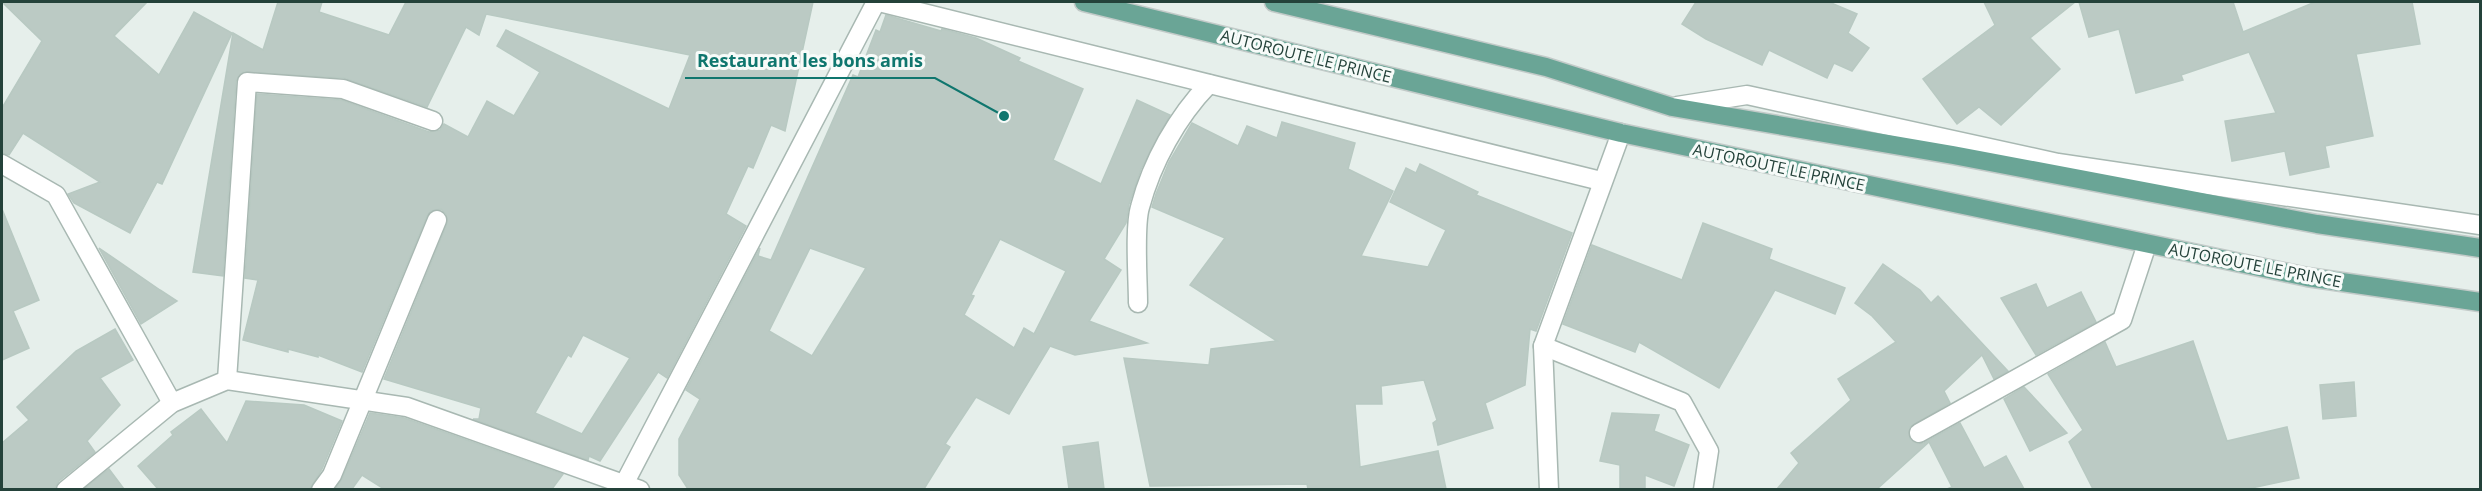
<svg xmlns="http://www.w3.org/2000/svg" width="2482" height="491" viewBox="0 0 2482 491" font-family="'Open Sans',sans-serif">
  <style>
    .building { fill: #bbcac4; stroke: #b8c9c2; stroke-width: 1.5; fill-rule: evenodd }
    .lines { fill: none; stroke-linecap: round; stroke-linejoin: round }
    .minor-casing { stroke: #a8b8b2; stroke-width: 21 }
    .major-casing { stroke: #c2cac8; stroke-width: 21 }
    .minor { stroke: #fff; stroke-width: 18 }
    .major { stroke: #6aa596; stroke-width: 18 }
    .labels { text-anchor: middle; stroke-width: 6; stroke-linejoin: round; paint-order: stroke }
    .street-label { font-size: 16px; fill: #24423a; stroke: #f7fbf9 }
    .leader { fill: none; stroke: #0f766e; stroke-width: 2 }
    .callout-dot { fill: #0f766e; stroke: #f7fbf9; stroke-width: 2 }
    .callout-label { font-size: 18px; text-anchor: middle; font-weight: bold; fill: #0f766e; stroke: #f7fbf9; stroke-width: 6; stroke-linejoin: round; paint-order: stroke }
  </style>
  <rect width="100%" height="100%" fill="#e6efeb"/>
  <!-- building -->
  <g class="building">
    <polygon points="2,2 147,2 114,36 159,75 194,12 232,33 162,184 157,182 130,233 74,203 68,194 100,182 23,133 9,155 2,153 2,108 42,41"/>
    <path d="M278 2H322L319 12 389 35 406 2H813L785 131 771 125 753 168 748 166 726 214 746 226 667 378 658 372 600 461 589 456 588 460 473 419H479L481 408 384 379 447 224 446 214 441 209 431 211 427 216 362 372 318 355V357L288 349V352L243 340 258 280 245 278 257 94 341 100 429 132 440 130 444 124 468 137 487 101 514 116 540 72 497 46 506 30 669 109 690 55 486 14 479 35 466 27 427 107 344 78 243 72 236 81 223 276 193 272 233 33 263 50ZM583 335 630 358 582 434 535 413 568 355 571 357Z"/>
    <polygon points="1696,2 1829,2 1857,14 1848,33 1869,48 1852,71 1834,63 1827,78 1769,50 1762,65 1706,39 1682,24"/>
    <polygon points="1984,2 2075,2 2030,38 2060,69 2001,125 1979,107 1957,124 1923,79 1995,25"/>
    <polygon points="2079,2 2233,2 2243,32 2315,2 2412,2 2420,44 2356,54 2373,136 2325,146 2329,167 2290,175 2285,151 2232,161 2225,121 2276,113 2249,52 2181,75 2183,80 2136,93 2119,29 2089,37"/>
    <path d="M886 15 941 31 942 29 976 38 1020 58 1018 61 1083 89 1053 160 1101 184 1137 100 1170 115 1141 169 1129 204 1126 223 1104 259 1121 270 1089 321 1147 343 1075 355 1050 346 1009 414 976 397 945 444 950 447 924 489H688L679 475V439L700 399 686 390 760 248 758 256 771 260 853 75 858 77 876 30 880 32ZM1000 239 1066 271 1034 334 1024 328 1014 348 964 315 974 296 971 295ZM810 248 866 268 812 356 769 331Z"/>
    <polygon points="1282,122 1355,143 1348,169 1393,191 1361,256 1428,267 1446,230 1390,202 1406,168 1416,173 1420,164 1478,192 1476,195 1572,233 1536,331 1530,329 1525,385 1485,403 1493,428 1438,445 1433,423 1437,420 1424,380 1381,386 1382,404 1355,404 1360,467 1438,451 1446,489 1308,489 1307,484 1150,486 1124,358 1209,365 1211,349 1277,341 1190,285 1225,238 1152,207 1156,194 1169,162 1192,123 1238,146 1247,126 1277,138"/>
    <polygon points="2,209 39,300 13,311 29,348 2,360"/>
    <polygon points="1703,223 1772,249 1769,259 1845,288 1835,314 1775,290 1719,388 1639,342 1635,352 1563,324 1592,245 1682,280"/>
    <polygon points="99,248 160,290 177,301 141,324"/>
    <polygon points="1883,264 1920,290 1931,303 1938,296 2008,371 1994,379 1982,355 1944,391 1950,403 1910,427 1910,439 1918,444 1924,443 1960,423 1984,468 2006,456 2024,489 1947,489 1952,487 1929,442 1877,489 1777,489 1799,463 1791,453 1851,400 1838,379 1896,342 1872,316 1855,303"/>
    <polygon points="2036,284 2047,308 2081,292 2096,322 2036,355 2001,298"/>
    <polygon points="115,329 133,360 100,378 120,405 87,441 95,452 59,481 55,489 2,489 2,443 29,420 17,407 76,351"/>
    <polygon points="2193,341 2227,441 2287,427 2299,478 2247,489 2093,489 2069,442 2083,430 2048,374 2105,342 2116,367"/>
    <polygon points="2354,382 2356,416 2323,419 2320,385"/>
    <polygon points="2024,387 2067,433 2030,451 2004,399"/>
    <polygon points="246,401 304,405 342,421 322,469 310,489 158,489 138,466 173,435 171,432 201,409 227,443"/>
    <polygon points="370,413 404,418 563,474 552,489 384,489 362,475 352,489 335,489 342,479"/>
    <polygon points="1612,413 1659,415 1654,431 1689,445 1674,486 1645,475 1645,489 1620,489 1620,465 1600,461"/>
    <polygon points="1098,442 1104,489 1069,489 1063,447"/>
    <polygon points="109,469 124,489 84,489"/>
  </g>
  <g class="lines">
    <!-- minor casing -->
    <g class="minor-casing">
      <g id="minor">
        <polyline points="879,2 1601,181"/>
        <polyline points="1677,106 1747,95 2058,163 2480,225"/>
        <polyline points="2,164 56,195 172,403"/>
        <path d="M1138 303C1138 280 1134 227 1140 207 1152 162 1177 117 1209 84"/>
        <polyline points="1543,346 1682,402 1709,451 1703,490"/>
        <polyline points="227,380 247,82 343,89 433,121"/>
        <polyline points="1919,433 2122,320 2147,244"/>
        <polyline points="66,490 172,403 227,380 407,407 640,490"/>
        <polyline points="321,490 332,475 437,220"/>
        <polyline points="621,490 876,2"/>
        <polyline points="1549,490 1543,346 1621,133"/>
      </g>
    </g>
    <!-- major casing -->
    <g class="major-casing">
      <g id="major">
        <polyline points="1084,2 1621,133 2307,277 2480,302"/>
        <polyline points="1274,2 1546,67 1672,107 1953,155 2317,224 2480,248"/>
      </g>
    </g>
    <!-- minor -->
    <use href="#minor" class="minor"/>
    <!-- major -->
    <use href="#major" class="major"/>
  </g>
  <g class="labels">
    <!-- street labels -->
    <g class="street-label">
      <text transform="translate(1306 56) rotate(14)" y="6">AUTOROUTE LE PRINCE</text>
      <text transform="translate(1779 167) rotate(12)" y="6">AUTOROUTE LE PRINCE</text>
      <text transform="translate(2255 265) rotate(11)" y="6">AUTOROUTE LE PRINCE</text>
    </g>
  </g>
  <!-- callouts -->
  <path class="leader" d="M1004 116L935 78H685"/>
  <circle class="callout-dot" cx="1004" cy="116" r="6"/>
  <g class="callout-label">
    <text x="810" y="67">Restaurant les bons amis</text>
  </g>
  <!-- border -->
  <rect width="2482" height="491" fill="none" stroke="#24423a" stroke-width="6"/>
</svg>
